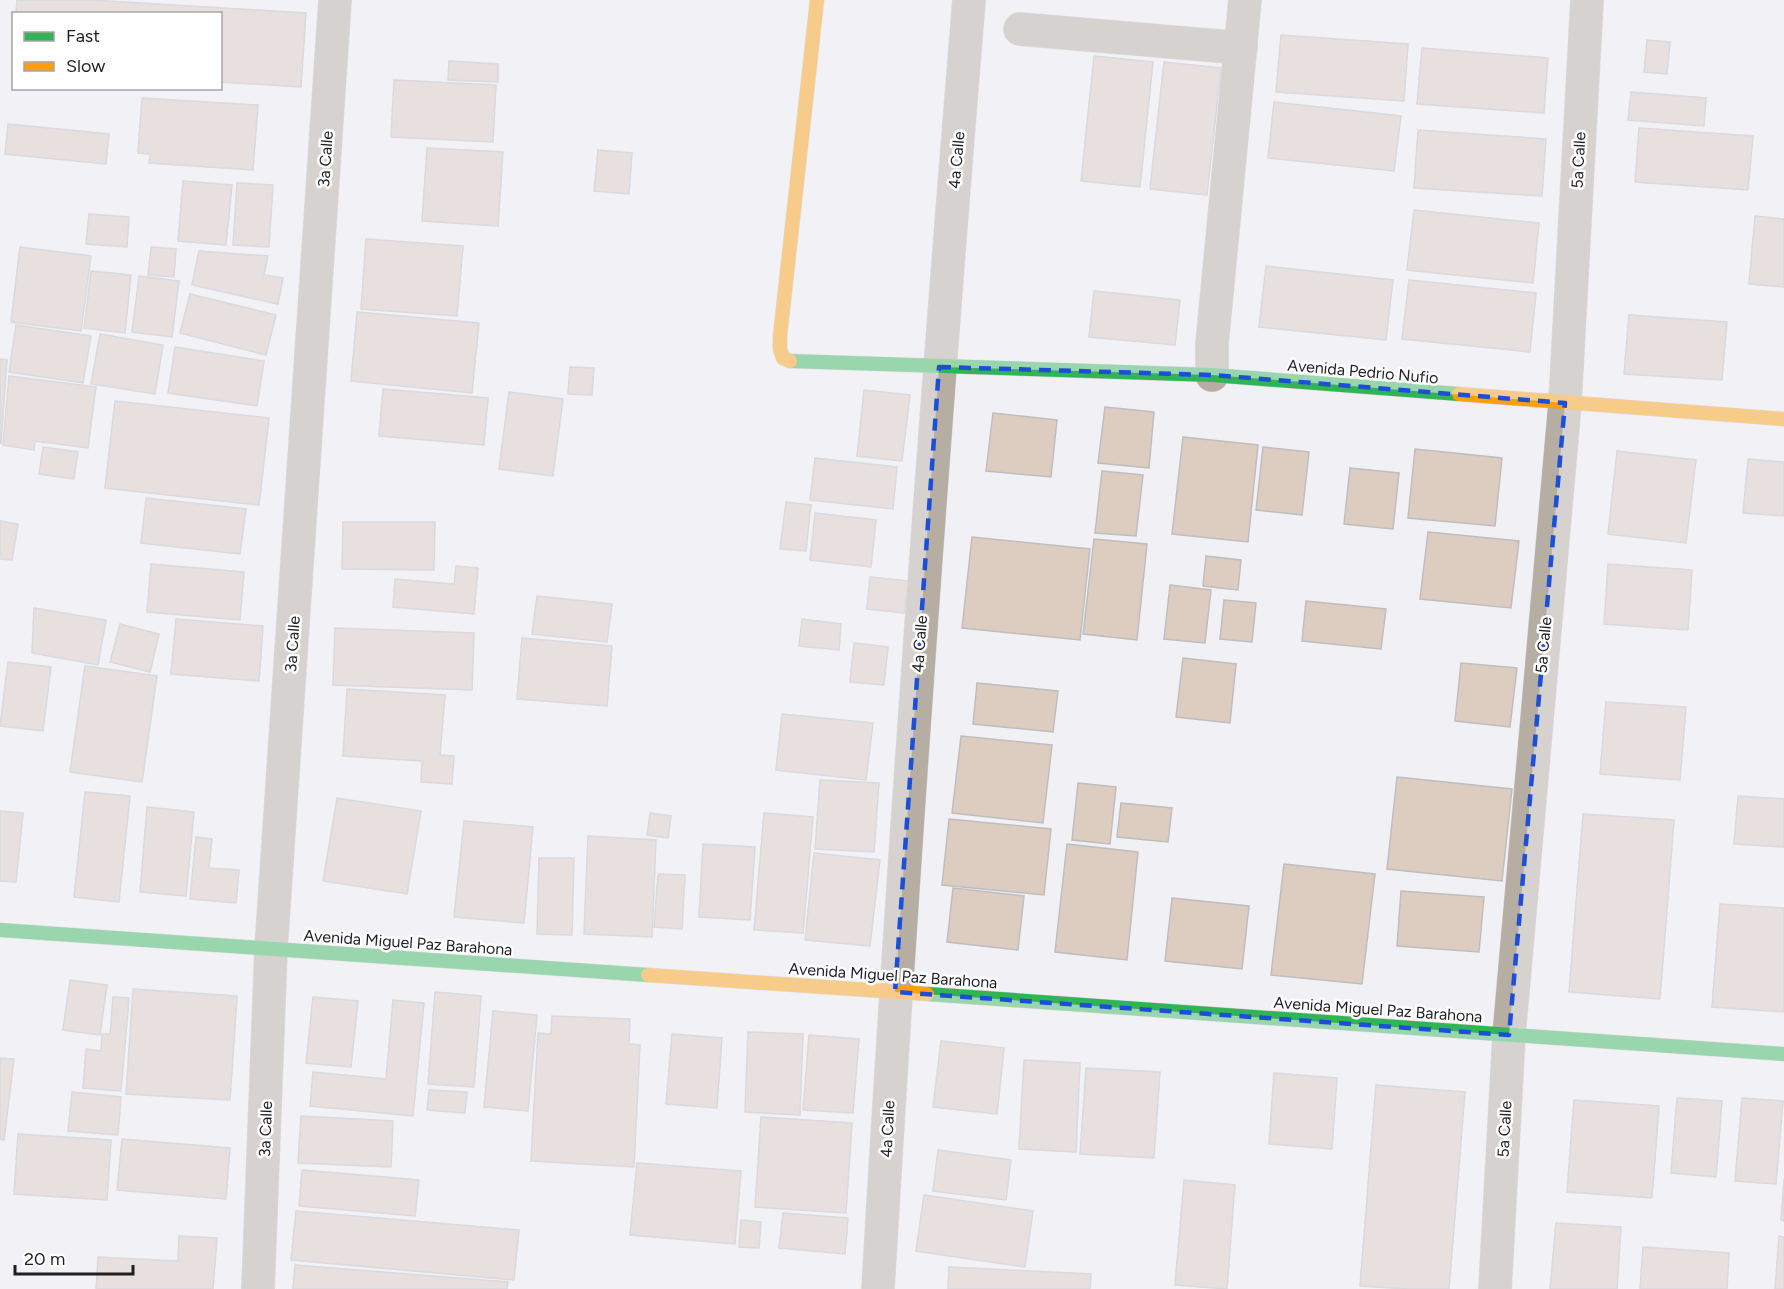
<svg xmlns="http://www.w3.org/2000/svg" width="1784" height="1289" viewBox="0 0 1784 1289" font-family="Figtree,sans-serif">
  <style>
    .building { fill: #ddcdc1; stroke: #bebdbf; stroke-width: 1.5 }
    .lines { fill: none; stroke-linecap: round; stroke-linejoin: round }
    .street-casing { stroke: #ccccce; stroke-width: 34 }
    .fast-casing { stroke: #ccccce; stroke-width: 15 }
    .slow-casing { stroke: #ccccce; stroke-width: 15 }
    .street { stroke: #b6ada3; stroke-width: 33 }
    .fast { stroke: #30b455; stroke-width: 14 }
    .slow { stroke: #ff9f0a; stroke-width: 14 }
    .marked { fill: none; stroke: #1d4ed8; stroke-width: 4.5; stroke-dasharray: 12 8; stroke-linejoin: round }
    .labels { text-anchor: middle; stroke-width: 5; stroke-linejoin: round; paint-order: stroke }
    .street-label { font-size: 16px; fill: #1f1f22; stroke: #fefeff }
  </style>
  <rect width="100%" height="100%" fill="#f1f1f5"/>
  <!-- building -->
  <g class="building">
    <polygon points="17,0 91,0 306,13 301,87 220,82 220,14 16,14"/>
    <polygon points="1281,35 1408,44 1404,101 1276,92"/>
    <polygon points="1647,40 1670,42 1667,74 1644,72"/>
    <polygon points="1422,48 1548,58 1544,113 1417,104"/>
    <polygon points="1094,56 1153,62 1140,187 1081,181"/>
    <polygon points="449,61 498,64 498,82 448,80"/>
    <polygon points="1164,62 1221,68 1207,195 1150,189"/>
    <polygon points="394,80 496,85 493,142 391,137"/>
    <polygon points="1631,92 1706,98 1704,126 1628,120"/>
    <polygon points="142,98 258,105 253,170 149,163 150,154 138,153"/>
    <polygon points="1274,102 1401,116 1394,171 1268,158"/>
    <polygon points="8,124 109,134 106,164 5,154"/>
    <polygon points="1639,128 1753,136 1748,190 1635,182"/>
    <polygon points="1418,130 1546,139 1542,196 1414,188"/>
    <polygon points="427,148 503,152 498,226 422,221"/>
    <polygon points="598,150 632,153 629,194 594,191"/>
    <polygon points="183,181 232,185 226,245 178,241"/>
    <polygon points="237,183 273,185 269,247 233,245"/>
    <polygon points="1414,210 1539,223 1533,283 1407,270"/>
    <polygon points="89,214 129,217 127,247 86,244"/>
    <polygon points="1755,216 1784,219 1784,287 1749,284"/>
    <polygon points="366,239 463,246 457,316 361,309"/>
    <polygon points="20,247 91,256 81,331 11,322"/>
    <polygon points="151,247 176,249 174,277 148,275"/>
    <polygon points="199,251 268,256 264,275 283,278 278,304 192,285"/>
    <polygon points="1266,266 1393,280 1386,340 1259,327"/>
    <polygon points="91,271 131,275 125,333 84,328"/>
    <polygon points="139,276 179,281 172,337 132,332"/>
    <polygon points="1409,280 1536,293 1530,352 1402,339"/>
    <polygon points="1094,291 1180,300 1175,345 1089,337"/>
    <polygon points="190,294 276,315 266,355 180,333"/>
    <polygon points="357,312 479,323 472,393 351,381"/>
    <polygon points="1629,315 1727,322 1722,380 1624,374"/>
    <polygon points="16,325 91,336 83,383 9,372"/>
    <polygon points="100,334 163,345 155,394 91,384"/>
    <polygon points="175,347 264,361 257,406 168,393"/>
    <polygon points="0,359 7,360 1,443 0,443"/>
    <polygon points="570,367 594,368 592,395 568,394"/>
    <polygon points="9,376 96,387 88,448 35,441 34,450 3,445"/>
    <polygon points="383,389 488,398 484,445 379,436"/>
    <polygon points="864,390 910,395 902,461 857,456"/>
    <polygon points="509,392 563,399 553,476 499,469"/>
    <polygon points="115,401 269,418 259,505 105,488"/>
    <polygon points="1105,407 1154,412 1149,468 1098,463"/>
    <polygon points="993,413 1057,420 1051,477 986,471"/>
    <polygon points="1183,437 1258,445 1248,542 1172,534"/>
    <polygon points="43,447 78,452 74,479 39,474"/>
    <polygon points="1263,447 1309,452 1302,515 1256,510"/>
    <polygon points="1415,449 1502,458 1495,526 1408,518"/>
    <polygon points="1617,451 1696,460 1686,543 1608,534"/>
    <polygon points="815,458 897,467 893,509 810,500"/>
    <polygon points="1748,459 1784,462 1784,516 1743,513"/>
    <polygon points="1350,468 1399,473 1393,529 1344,524"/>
    <polygon points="1102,471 1143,475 1136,536 1095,533"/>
    <polygon points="146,498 246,509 240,554 141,543"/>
    <polygon points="786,502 811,505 806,551 780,549"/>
    <polygon points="815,513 876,520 871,567 810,560"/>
    <polygon points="0,521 18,524 12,560 0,559"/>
    <polygon points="343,522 435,522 434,570 342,569"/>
    <polygon points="1428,532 1519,541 1511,608 1420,599"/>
    <polygon points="972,537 1090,549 1080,640 962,628"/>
    <polygon points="1094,539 1147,544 1137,640 1083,634"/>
    <polygon points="1206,556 1241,560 1238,590 1203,586"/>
    <polygon points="151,564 244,572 240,620 147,612"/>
    <polygon points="1608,564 1692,570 1688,630 1604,624"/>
    <polygon points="456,566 478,568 474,614 393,607 395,579 454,584"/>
    <polygon points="870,577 908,581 904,613 867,609"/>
    <polygon points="1170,585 1211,590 1205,643 1164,639"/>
    <polygon points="537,596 612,604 607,642 532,634"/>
    <polygon points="1224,600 1256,603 1252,642 1220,639"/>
    <polygon points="1306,601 1386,609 1381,649 1302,641"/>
    <polygon points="34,608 106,620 98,665 32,653"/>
    <polygon points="176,619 263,626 259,681 171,674"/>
    <polygon points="802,619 841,624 839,650 799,646"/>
    <polygon points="120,624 159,634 150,672 110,662"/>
    <polygon points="335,628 474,633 472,690 333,685"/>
    <polygon points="522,638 612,646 607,706 517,699"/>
    <polygon points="854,643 888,647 884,685 850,682"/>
    <polygon points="1183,658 1236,664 1230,723 1176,717"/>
    <polygon points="8,662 51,667 43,731 0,726"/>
    <polygon points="1461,663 1517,668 1510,727 1455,721"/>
    <polygon points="85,666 157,676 142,782 70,772"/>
    <polygon points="977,683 1058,691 1053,732 973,724"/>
    <polygon points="347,689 445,695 440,755 454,756 452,784 421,782 422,761 343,756"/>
    <polygon points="1606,702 1686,707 1680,780 1600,774"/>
    <polygon points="782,714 873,723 866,780 776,770"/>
    <polygon points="961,736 1052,745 1043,823 952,813"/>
    <polygon points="1397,777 1512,789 1502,881 1387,869"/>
    <polygon points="820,780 879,783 874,852 815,849"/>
    <polygon points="1078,783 1116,787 1110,844 1072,840"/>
    <polygon points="85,792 130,796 119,902 74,897"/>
    <polygon points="1738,796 1784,799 1784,847 1734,844"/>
    <polygon points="337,798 421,811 407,894 323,881"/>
    <polygon points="1121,803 1172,808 1168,842 1117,837"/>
    <polygon points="147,807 194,812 186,896 140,892"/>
    <polygon points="0,811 23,813 16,882 0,881"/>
    <polygon points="650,813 671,816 668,838 647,835"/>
    <polygon points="764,813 813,817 803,933 754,930"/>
    <polygon points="1583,814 1674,820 1660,999 1569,992"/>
    <polygon points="949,819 1051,829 1044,895 942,885"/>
    <polygon points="464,821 533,827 524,923 454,917"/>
    <polygon points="588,836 656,840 652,937 584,934"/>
    <polygon points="196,837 212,839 209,868 239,870 236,903 190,899"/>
    <polygon points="703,844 755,847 750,920 699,917"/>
    <polygon points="1067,844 1138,852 1127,960 1055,952"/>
    <polygon points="814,853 880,860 870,946 805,940"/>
    <polygon points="539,858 574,858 572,935 537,934"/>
    <polygon points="1284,864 1375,874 1362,984 1271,975"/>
    <polygon points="658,874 685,875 682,929 654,927"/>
    <polygon points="953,888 1024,896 1018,950 947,942"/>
    <polygon points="1401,891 1484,897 1479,952 1397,946"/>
    <polygon points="1172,898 1249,906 1242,969 1165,961"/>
    <polygon points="1720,904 1784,908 1784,1012 1712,1007"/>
    <polygon points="70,980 107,985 100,1035 63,1030"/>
    <polygon points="133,989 237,996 230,1100 126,1094"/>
    <polygon points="435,992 481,996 474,1087 428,1084"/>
    <polygon points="113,997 129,998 121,1091 83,1088 86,1049 101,1051 102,1034 110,1034"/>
    <polygon points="313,997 358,1001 351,1067 306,1063"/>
    <polygon points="393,1000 424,1003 413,1116 310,1106 313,1072 386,1079"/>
    <polygon points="493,1011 537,1015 528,1111 484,1107"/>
    <polygon points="552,1016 630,1019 629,1044 640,1045 634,1167 531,1161 538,1033 551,1034"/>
    <polygon points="748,1032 803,1034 800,1115 745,1112"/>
    <polygon points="672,1034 722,1038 717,1108 666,1104"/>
    <polygon points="809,1035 859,1039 853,1113 803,1110"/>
    <polygon points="941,1041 1004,1048 997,1114 933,1107"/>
    <polygon points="0,1058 14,1059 4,1140 0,1139"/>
    <polygon points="1024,1060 1080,1063 1076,1152 1019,1149"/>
    <polygon points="1086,1068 1160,1072 1154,1158 1080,1154"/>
    <polygon points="1274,1073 1337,1078 1332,1149 1269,1144"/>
    <polygon points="1376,1085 1465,1092 1449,1289 1408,1289 1360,1286"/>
    <polygon points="429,1090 467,1092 465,1113 427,1110"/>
    <polygon points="72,1092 121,1097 118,1135 68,1131"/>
    <polygon points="1677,1098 1722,1101 1716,1177 1671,1173"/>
    <polygon points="1742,1098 1783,1101 1776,1184 1735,1181"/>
    <polygon points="1574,1100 1659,1106 1652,1198 1567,1192"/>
    <polygon points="301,1116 393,1121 391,1167 298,1163"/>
    <polygon points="761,1117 852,1123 846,1213 755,1207"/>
    <polygon points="18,1134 111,1140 107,1200 14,1194"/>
    <polygon points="122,1139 230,1148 226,1199 117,1190"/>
    <polygon points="938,1150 1011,1160 1006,1200 933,1191"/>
    <polygon points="637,1163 741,1171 735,1244 630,1235"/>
    <polygon points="302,1170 419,1180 415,1216 299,1206"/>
    <polygon points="1784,1179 1784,1221 1781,1220"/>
    <polygon points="1184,1180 1235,1185 1227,1289 1175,1285"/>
    <polygon points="924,1195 1033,1211 1025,1267 916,1251"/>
    <polygon points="296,1211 519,1230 514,1280 291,1260"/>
    <polygon points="783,1213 848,1218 845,1254 779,1248"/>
    <polygon points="741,1220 761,1222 759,1248 739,1247"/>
    <polygon points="1556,1223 1621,1227 1617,1289 1550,1289"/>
    <polygon points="179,1236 217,1238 213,1289 96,1289 98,1257 178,1261"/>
    <polygon points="1779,1236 1784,1237 1784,1289 1775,1289"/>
    <polygon points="1643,1247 1729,1253 1727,1289 1640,1289"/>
    <polygon points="295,1265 508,1282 507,1289 293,1289"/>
    <polygon points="949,1267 1091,1274 1090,1289 948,1289"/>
  </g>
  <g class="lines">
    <!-- street casing -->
    <g class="street-casing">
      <g id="street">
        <polyline points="1020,29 1241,48"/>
        <polyline points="1212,375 1212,344 1245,0"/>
        <polyline points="258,1289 271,949 335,0"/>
        <path d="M878 1289C903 859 934 429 969 0"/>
        <polyline points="1495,1289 1509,1035 1565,403 1587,0"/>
      </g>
    </g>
    <!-- fast casing -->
    <g class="fast-casing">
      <g id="fast">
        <polyline points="790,361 1212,375 1459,394"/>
        <polyline points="0,930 648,975"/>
        <polyline points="927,994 1784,1054"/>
      </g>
    </g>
    <!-- slow casing -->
    <g class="slow-casing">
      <g id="slow">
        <polyline points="790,361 783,358 780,349 780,336 817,0"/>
        <polyline points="1459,394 1784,419"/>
        <polyline points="648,975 927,994"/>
      </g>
    </g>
    <!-- street -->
    <use href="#street" class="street"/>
    <!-- fast -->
    <use href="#fast" class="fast"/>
    <!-- slow -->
    <use href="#slow" class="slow"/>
  </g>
  <!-- marked area -->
  <path d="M0 0H1784V1289H0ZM939 367 1212 375 1565 403 1509 1035 895 992Z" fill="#f1f1f5" fill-opacity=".55" fill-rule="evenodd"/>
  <path class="marked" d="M939 367 1212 375 1565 403 1509 1035 895 992Z"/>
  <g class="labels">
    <!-- street labels -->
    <g class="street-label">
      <text transform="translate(325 159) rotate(-86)" y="6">3a Calle</text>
      <text transform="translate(956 160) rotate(-85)" y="6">4a Calle</text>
      <text transform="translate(1578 160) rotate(-87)" y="6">5a Calle</text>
      <text transform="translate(1363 371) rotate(5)" y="6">Avenida Pedrio Nufio</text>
      <text transform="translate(292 644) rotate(-86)" y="6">3a Calle</text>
      <text transform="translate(919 644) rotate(-86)" y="6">4a Calle</text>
      <text transform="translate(1543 645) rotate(-85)" y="6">5a Calle</text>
      <text transform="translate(408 942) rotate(4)" y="6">Avenida Miguel Paz Barahona</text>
      <text transform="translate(893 975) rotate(4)" y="6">Avenida Miguel Paz Barahona</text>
      <text transform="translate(1378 1009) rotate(4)" y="6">Avenida Miguel Paz Barahona</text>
      <text transform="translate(265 1129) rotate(-88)" y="6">3a Calle</text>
      <text transform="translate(887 1129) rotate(-87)" y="6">4a Calle</text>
      <text transform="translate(1504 1129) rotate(-87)" y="6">5a Calle</text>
    </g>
  </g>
  <!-- legend -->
  <rect x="12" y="12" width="210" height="78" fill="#fefeff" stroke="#a5a5a7" stroke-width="1.5"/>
  <rect x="24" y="32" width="30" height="9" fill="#30b455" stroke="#a5a5a7" stroke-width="1.5"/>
  <text x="66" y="42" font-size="18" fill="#1f1f22">Fast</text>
  <rect x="24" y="62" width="30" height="9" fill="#ff9f0a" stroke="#a5a5a7" stroke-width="1.5"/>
  <text x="66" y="72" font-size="18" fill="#1f1f22">Slow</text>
  <!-- scale -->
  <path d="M15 1265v9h118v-9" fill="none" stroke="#1f1f22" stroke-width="3"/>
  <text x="24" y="1265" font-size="18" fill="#1f1f22" stroke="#fefeff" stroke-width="4.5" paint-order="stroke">20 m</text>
</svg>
